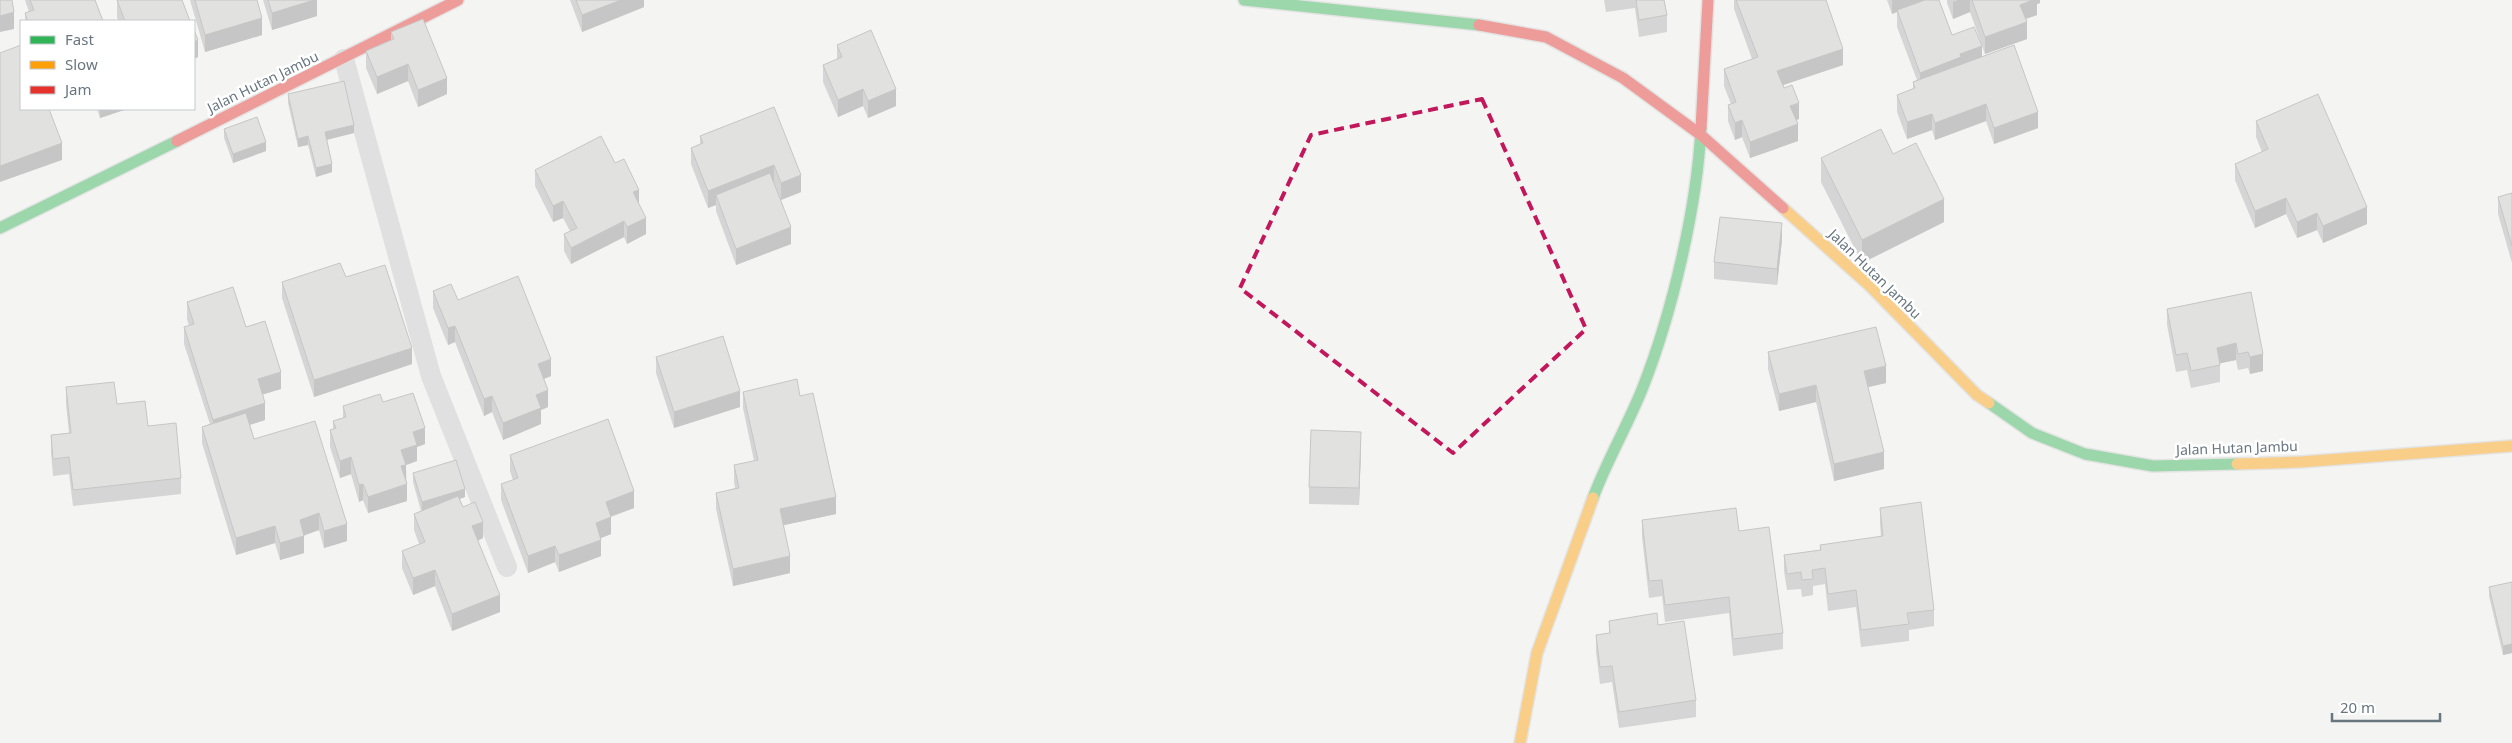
<svg xmlns="http://www.w3.org/2000/svg" width="2512" height="743" viewBox="0 0 2512 743" font-family="'Noto Sans',sans-serif">
  <style>
    .lines { fill: none; stroke-linecap: round; stroke-linejoin: round }
    .fast-casing { stroke: #cfd0d0; stroke-width: 14 }
    .slow-casing { stroke: #cfd0d0; stroke-width: 14 }
    .jam-casing { stroke: #cfd0d0; stroke-width: 14 }
    .lane { stroke: #c5c7c8; stroke-width: 20 }
    .fast { stroke: #30b455; stroke-width: 11 }
    .slow { stroke: #ff9f0a; stroke-width: 11 }
    .jam { stroke: #e5322d; stroke-width: 11 }
    .wall { fill: #aeafaf }
    .shaded-wall { fill: #8d8e8e }
    .building { fill: #cacbcb; stroke: #8d8e8e }
    .marked { fill: none; stroke: #c2185b; stroke-width: 4; stroke-dasharray: 10 6; stroke-linejoin: round }
    .labels { text-anchor: middle; stroke-width: 5; stroke-linejoin: round; paint-order: stroke }
    .street-label { font-size: 14px; fill: #687680; stroke: #fff }
  </style>
  <rect width="100%" height="100%" fill="#f4f4f3"/>
  <g class="lines">
    <!-- fast casing -->
    <g class="fast-casing">
      <g id="fast">
        <polyline points="1244,0 1479,25"/>
        <polyline points="0,228 177,141"/>
        <polyline points="1989,403 2032,433 2085,454 2153,466 2237,464"/>
        <path d="M1593 498C1607 460 1628 425 1643 387 1672 313 1697 208 1701 128"/>
      </g>
    </g>
    <!-- slow casing -->
    <g class="slow-casing">
      <g id="slow">
        <polyline points="1783,208 1870,286 1977,395 1989,403"/>
        <polyline points="2237,464 2300,462 2512,446"/>
        <polyline points="1520,743 1537,653 1593,498"/>
      </g>
    </g>
    <!-- jam casing -->
    <g class="jam-casing">
      <g id="jam">
        <polyline points="1479,25 1546,37 1623,78 1701,135 1783,208"/>
        <polyline points="1701,128 1708,0"/>
        <polyline points="177,141 458,0"/>
      </g>
    </g>
    <!-- lane -->
    <polyline class="lane" points="344,59 431,376 507,567"/>
    <!-- fast -->
    <use href="#fast" class="fast"/>
    <!-- slow -->
    <use href="#slow" class="slow"/>
    <!-- jam -->
    <use href="#jam" class="jam"/>
  </g>
  <!-- wall -->
  <g class="wall">
    <polygon points="25,0 95,0 103,21 25,21 25,13 29,12"/>
    <polygon points="117,0 190,21 118,21 117,17"/>
    <polygon points="190,0 257,0 262,35 205,52"/>
    <polygon points="263,0 317,0 317,16 272,30"/>
    <polygon points="570,0 644,0 644,7 582,32"/>
    <polygon points="1604,0 1664,0 1667,15 1667,32 1639,37 1635,8 1606,12"/>
    <polygon points="1734,0 1826,0 1843,65 1783,85 1799,119 1796,120 1798,141 1750,158 1742,137 1735,140 1728,121 1728,105 1731,104 1724,86 1724,69 1752,59 1734,9"/>
    <polygon points="1887,0 1939,0 1952,35 1982,57 2038,128 1994,144 1986,121 1935,140 1932,130 1907,139 1897,112 1897,95 1913,89 1913,82 1917,80 1897,27 1897,12 1892,14"/>
    <polygon points="1947,0 2040,0 2040,3 2037,4 2037,15 2025,19 2027,39 1985,54 1970,12 1953,19 1947,3"/>
    <polygon points="391,32 447,94 418,107 408,81 377,94 366,68 366,51 391,40"/>
    <polygon points="837,45 896,106 868,118 863,106 838,117 823,82 823,65 837,60"/>
    <polygon points="288,94 354,133 327,140 332,172 316,177 308,145 298,147 288,103"/>
    <polygon points="774,107 801,192 781,200 791,244 736,265 716,211 716,205 708,208 691,164 691,148 700,144 700,136"/>
    <polygon points="97,109 124,109 124,110 100,118"/>
    <polygon points="2256,121 2367,224 2323,243 2317,230 2297,238 2286,214 2255,228 2235,180 2235,164 2262,152 2256,137"/>
    <polygon points="224,129 266,151 233,163 224,138"/>
    <polygon points="1893,154 1944,222 1862,263 1821,182 1821,158"/>
    <polygon points="615,163 639,204 646,234 627,244 624,237 571,264 564,251 564,234 570,231 563,218 553,222 535,186 535,170"/>
    <polygon points="2512,193 2512,263 2498,214 2498,197"/>
    <polygon points="1782,240 1777,285 1714,279 1714,262"/>
    <polygon points="282,282 412,364 314,397 282,298"/>
    <polygon points="433,291 458,300 551,376 544,379 548,407 541,410 541,424 503,440 492,412 484,416 455,342 448,345 433,308"/>
    <polygon points="2251,292 2263,371 2250,374 2248,368 2238,370 2236,360 2220,363 2220,382 2191,388 2187,370 2176,372 2167,325 2167,309"/>
    <polygon points="187,302 246,327 281,389 263,394 265,420 250,425 254,439 347,541 324,548 319,530 304,535 304,553 280,560 275,543 236,555 202,443 202,427 210,424 184,344 184,327 189,326 187,319"/>
    <polygon points="1768,352 1886,383 1868,387 1884,469 1834,481 1816,402 1779,411 1768,369"/>
    <polygon points="656,357 740,407 674,428 656,373"/>
    <polygon points="66,387 117,404 148,426 181,478 181,494 73,506 69,474 53,476 51,452 51,435 69,433 66,404"/>
    <polygon points="743,392 800,396 836,514 783,525 790,573 733,586 716,509 716,493 735,488 734,482 734,465 754,461 743,408"/>
    <polygon points="383,402 425,444 417,447 417,461 406,465 407,501 368,513 363,500 359,502 351,474 340,478 330,447 330,430 333,429 333,421 343,418 343,406"/>
    <polygon points="1361,448 1359,505 1309,504 1309,487"/>
    <polygon points="510,455 634,508 611,517 611,534 601,538 601,556 559,572 555,562 528,573 501,500 501,484 513,480 510,471"/>
    <polygon points="413,473 465,497 460,499 463,507 483,538 478,541 500,612 452,631 435,586 413,595 402,568 402,551 419,544 414,530 414,514 421,511 413,482"/>
    <polygon points="1880,508 1934,610 1934,626 1909,630 1909,641 1861,647 1856,607 1828,611 1825,584 1813,586 1813,595 1802,597 1801,589 1787,590 1784,571 1784,555 1820,550 1820,545 1881,537 1880,524"/>
    <polygon points="1642,520 1739,531 1783,633 1783,649 1733,656 1729,613 1665,622 1662,596 1649,598 1642,537"/>
    <polygon points="2512,582 2512,653 2503,655 2489,596 2489,587"/>
    <polygon points="1609,621 1658,625 1696,700 1696,717 1619,728 1612,682 1600,684 1596,652 1596,635 1609,633"/>
  </g>
  <!-- shaded-wall -->
  <g class="shaded-wall">
    <polygon points="314,0 317,0 317,16 272,30 272,13"/>
    <polygon points="621,0 644,0 644,7 582,32 582,15"/>
    <polygon points="1892,0 1927,0 1892,14"/>
    <polygon points="1958,0 1970,0 1970,12 1953,19 1953,2"/>
    <polygon points="2030,0 2040,0 2040,3 2037,4 2037,15 2020,21 2020,5"/>
    <polygon points="14,12 14,29 0,32 0,16"/>
    <polygon points="262,18 262,35 205,52 205,35"/>
    <polygon points="2027,22 2027,39 1985,54 1985,37"/>
    <polygon points="198,40 198,57 194,59 194,42"/>
    <polygon points="1982,46 1982,62 1920,89 1920,73 1960,54"/>
    <polygon points="1843,49 1843,65 1777,87 1777,71"/>
    <polygon points="408,64 408,81 377,94 377,77"/>
    <polygon points="447,78 447,94 418,107 418,90"/>
    <polygon points="863,89 863,106 838,117 838,100"/>
    <polygon points="896,89 896,106 868,118 868,101"/>
    <polygon points="1799,103 1799,119 1790,122 1790,106"/>
    <polygon points="1986,104 1986,121 1935,140 1935,123"/>
    <polygon points="100,109 124,109 124,110 100,118"/>
    <polygon points="2038,112 2038,128 1994,144 1994,128"/>
    <polygon points="1932,114 1932,130 1907,139 1907,122"/>
    <polygon points="1742,120 1742,137 1735,140 1735,123"/>
    <polygon points="1798,124 1798,141 1750,158 1750,142"/>
    <polygon points="354,125 354,133 325,140 325,132"/>
    <polygon points="308,136 308,145 298,147 298,139"/>
    <polygon points="266,142 266,151 233,163 233,154"/>
    <polygon points="62,143 62,160 0,182 0,166"/>
    <polygon points="332,164 332,172 316,177 316,168"/>
    <polygon points="774,165 774,182 716,195 716,205 708,208 708,191"/>
    <polygon points="801,175 801,192 781,200 781,183"/>
    <polygon points="639,190 639,206 633,192"/>
    <polygon points="2286,198 2286,214 2255,228 2255,211"/>
    <polygon points="1944,199 1944,222 1862,263 1862,240"/>
    <polygon points="563,201 563,218 553,222 553,206"/>
    <polygon points="2367,207 2367,224 2323,243 2323,226"/>
    <polygon points="2317,213 2317,230 2297,238 2297,222"/>
    <polygon points="646,218 646,234 627,244 627,227"/>
    <polygon points="624,221 624,237 571,264 571,248"/>
    <polygon points="1782,223 1782,240 1777,285 1777,269"/>
    <polygon points="791,227 791,244 736,265 736,249"/>
    <polygon points="455,326 455,342 448,345 448,328"/>
    <polygon points="2236,343 2236,360 2217,364 2217,348"/>
    <polygon points="412,348 412,364 314,397 314,380"/>
    <polygon points="2263,354 2263,371 2250,374 2250,357"/>
    <polygon points="551,359 551,376 538,381 538,364"/>
    <polygon points="1886,366 1886,383 1864,388 1864,371"/>
    <polygon points="281,372 281,389 258,396 258,379"/>
    <polygon points="1816,385 1816,402 1779,411 1779,394"/>
    <polygon points="548,390 548,407 541,410 541,424 503,440 503,423 536,395"/>
    <polygon points="740,391 740,407 674,428 674,412"/>
    <polygon points="492,396 492,412 484,416 484,399"/>
    <polygon points="265,403 265,420 213,436 213,420"/>
    <polygon points="425,428 425,444 417,447 417,461 406,465 406,481 401,483 401,450 413,432"/>
    <polygon points="1361,432 1361,448 1359,505 1359,488"/>
    <polygon points="1884,452 1884,469 1834,481 1834,464"/>
    <polygon points="351,457 351,474 340,478 340,461"/>
    <polygon points="363,484 363,500 359,502 359,485"/>
    <polygon points="407,484 407,501 368,513 368,497"/>
    <polygon points="465,489 465,497 422,511 422,502"/>
    <polygon points="634,491 634,508 606,518 606,502"/>
    <polygon points="836,497 836,514 780,526 780,509"/>
    <polygon points="319,513 319,530 300,537 300,520"/>
    <polygon points="611,517 611,534 596,540 596,523"/>
    <polygon points="483,522 483,538 472,543 472,526"/>
    <polygon points="347,524 347,541 324,548 324,531"/>
    <polygon points="275,526 275,543 236,555 236,538"/>
    <polygon points="304,536 304,553 280,560 280,543"/>
    <polygon points="601,540 601,556 559,572 559,555"/>
    <polygon points="555,546 555,562 528,573 528,556"/>
    <polygon points="790,556 790,573 733,586 733,569"/>
    <polygon points="435,570 435,586 413,595 413,578"/>
    <polygon points="500,595 500,612 452,631 452,614"/>
    <polygon points="2512,644 2512,653 2503,655 2503,646"/>
  </g>
  <!-- building -->
  <g class="building">
    <polygon points="0,0 12,0 14,12 0,16"/>
    <polygon points="30,0 95,0 103,21 28,21 25,13 34,10"/>
    <polygon points="117,0 182,0 190,21 125,21"/>
    <polygon points="195,0 257,0 262,18 205,35"/>
    <polygon points="268,0 314,0 272,13"/>
    <polygon points="576,0 621,0 582,15"/>
    <polygon points="1636,0 1664,0 1667,15 1639,20"/>
    <polygon points="1736,0 1826,0 1843,49 1777,71 1784,88 1792,85 1799,103 1790,106 1798,124 1750,142 1742,120 1735,123 1728,105 1736,102 1724,69 1758,57"/>
    <polygon points="1925,0 1939,0 1952,35 1974,27 1982,46 1960,54 1961,57 1920,73 1897,10"/>
    <polygon points="1972,0 2033,0 2020,5 2027,22 1985,37"/>
    <polygon points="423,19 447,78 418,90 408,64 377,77 366,51 394,39 391,32"/>
    <polygon points="194,30 198,40 194,42"/>
    <polygon points="871,30 896,89 868,101 863,89 838,100 823,65 842,57 837,45"/>
    <polygon points="21,45 21,109 49,109 62,143 0,166 0,53"/>
    <polygon points="2014,45 2038,112 1994,128 1986,104 1935,123 1932,114 1907,122 1897,95 1915,88 1913,82"/>
    <polygon points="344,81 354,125 325,132 332,164 316,168 308,136 298,139 288,94"/>
    <polygon points="2318,94 2367,207 2323,226 2317,213 2297,222 2286,198 2255,211 2235,164 2268,149 2256,121"/>
    <polygon points="774,107 801,175 781,183 774,165 708,191 691,148 703,143 700,136"/>
    <polygon points="257,117 266,142 233,154 224,129"/>
    <polygon points="1881,129 1893,154 1916,143 1944,199 1862,240 1821,158"/>
    <polygon points="601,136 615,163 624,159 639,190 633,192 646,218 627,227 624,221 571,248 564,234 577,228 563,201 553,206 535,170"/>
    <polygon points="770,173 791,227 736,249 716,195"/>
    <polygon points="2512,193 2512,246 2498,197"/>
    <polygon points="1720,217 1782,223 1777,269 1714,262"/>
    <polygon points="340,263 346,277 385,265 412,348 314,380 282,282"/>
    <polygon points="518,276 551,359 538,364 548,390 536,395 541,408 503,423 492,396 484,399 455,326 448,328 433,291 451,284 458,300"/>
    <polygon points="233,287 246,327 265,321 281,372 258,379 265,403 213,420 184,327 194,324 187,302"/>
    <polygon points="2251,292 2263,354 2250,357 2248,352 2238,354 2236,343 2217,348 2220,365 2191,371 2187,353 2176,355 2167,309"/>
    <polygon points="1876,327 1886,366 1864,371 1884,452 1834,464 1816,385 1779,394 1768,352"/>
    <polygon points="723,336 740,391 674,412 656,357"/>
    <polygon points="797,379 800,396 813,393 836,497 780,509 790,556 733,569 716,493 739,488 734,465 758,460 743,392"/>
    <polygon points="114,382 117,404 145,401 148,426 176,423 181,478 73,490 69,457 53,459 51,435 71,433 66,387"/>
    <polygon points="413,393 425,428 413,432 417,445 401,450 406,465 401,466 407,484 368,497 363,484 359,485 351,457 340,461 330,430 336,428 333,421 346,417 343,406 380,394 383,402"/>
    <polygon points="246,413 254,439 315,421 347,524 324,531 319,513 300,520 304,536 280,543 275,526 236,538 202,427"/>
    <polygon points="608,419 634,491 606,502 611,517 596,523 601,540 559,555 555,546 528,556 501,484 518,478 510,455"/>
    <polygon points="1311,430 1361,432 1359,488 1309,487"/>
    <polygon points="456,460 465,489 422,502 413,473"/>
    <polygon points="458,496 463,507 475,502 483,522 472,526 500,595 452,614 435,570 413,578 402,551 425,542 414,514"/>
    <polygon points="1921,502 1934,610 1907,613 1909,624 1861,630 1856,590 1828,594 1825,568 1812,570 1813,579 1802,580 1801,572 1787,574 1784,555 1821,550 1820,545 1883,536 1880,508"/>
    <polygon points="1736,508 1739,531 1769,527 1783,633 1733,639 1729,597 1665,605 1662,580 1649,581 1642,520"/>
    <polygon points="2512,582 2512,644 2503,646 2489,587"/>
    <polygon points="1657,613 1658,625 1684,621 1696,700 1619,712 1612,666 1600,667 1596,635 1610,633 1609,621"/>
  </g>
  <!-- marked area -->
  <path d="M0 0H2512V743H0ZM1482 99 1586 329 1453 453 1240 288 1311 135Z" fill="#f4f4f3" fill-opacity=".55" fill-rule="evenodd"/>
  <path class="marked" d="M1482 99 1586 329 1453 453 1240 288 1311 135Z"/>
  <g class="labels">
    <!-- street labels -->
    <g class="street-label">
      <text transform="translate(263 82) rotate(-26)" y="5">Jalan Hutan Jambu</text>
      <text transform="translate(1875 274) rotate(44)" y="5">Jalan Hutan Jambu</text>
      <text transform="translate(2237 448) rotate(-2)" y="5">Jalan Hutan Jambu</text>
    </g>
  </g>
  <!-- legend -->
  <rect x="20" y="20" width="175" height="90" fill="#ffffff" stroke="#c3c8cc"/>
  <rect x="30" y="36" width="25" height="8" fill="#30b455" stroke="#c3c8cc"/>
  <text x="65" y="45" font-size="15" fill="#687680">Fast</text>
  <rect x="30" y="61" width="25" height="8" fill="#ff9f0a" stroke="#c3c8cc"/>
  <text x="65" y="70" font-size="15" fill="#687680">Slow</text>
  <rect x="30" y="86" width="25" height="8" fill="#e5322d" stroke="#c3c8cc"/>
  <text x="65" y="95" font-size="15" fill="#687680">Jam</text>
  <!-- scale -->
  <path d="M2332 713v8h108v-8" fill="none" stroke="#687680" stroke-width="2.5"/>
  <text x="2340" y="713" font-size="15" fill="#687680" stroke="#ffffff" stroke-width="4" paint-order="stroke">20 m</text>
</svg>
